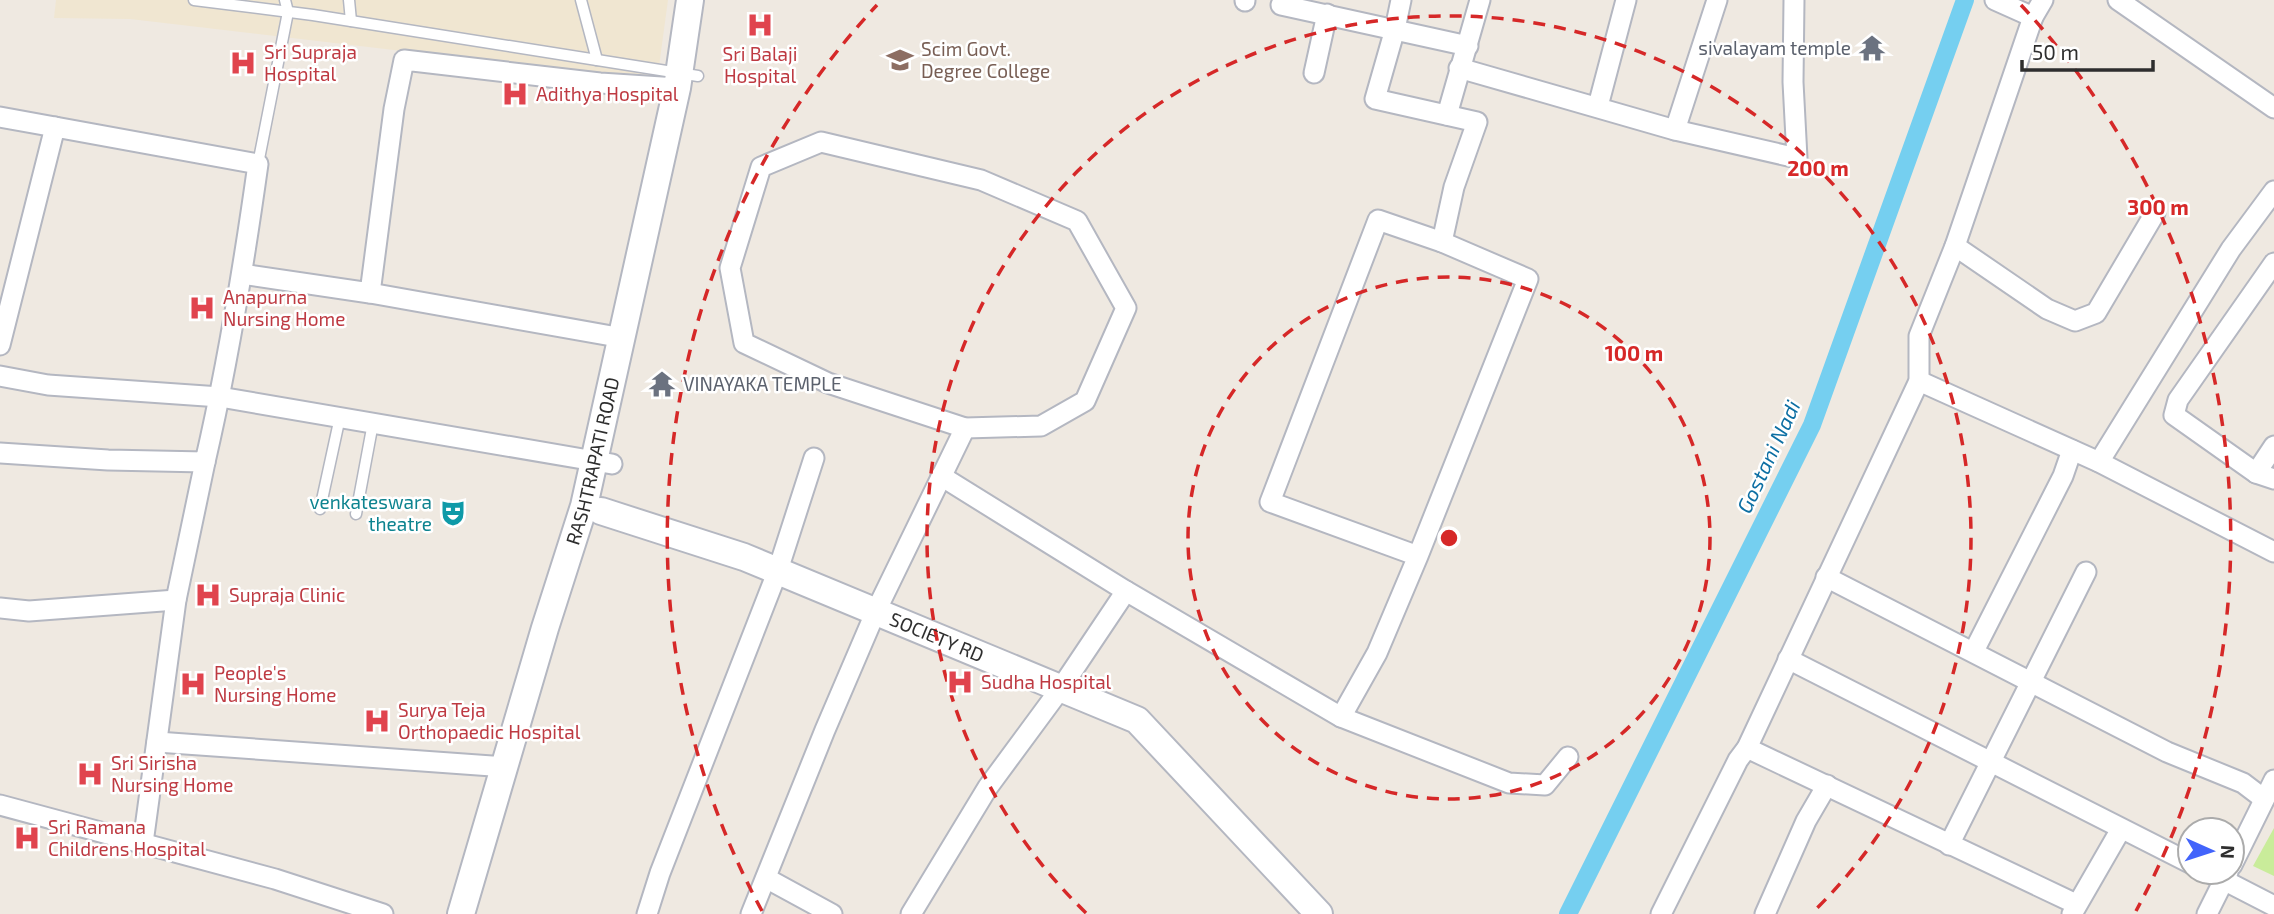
<svg xmlns="http://www.w3.org/2000/svg" width="2274" height="914" viewBox="0 0 2274 914" font-family="'Exo 2',sans-serif">
  <style>
    .education { fill: #f0e6d1 }
    .pitch { fill: #c9ec9a }
    .lines { fill: none; stroke-linecap: round; stroke-linejoin: round }
    .canal { stroke: #75cff0; stroke-width: 18 }
    .lane-casing { stroke: #b4b7c1; stroke-width: 13 }
    .street-casing { stroke: #b4b7c1; stroke-width: 23 }
    .secondary-casing { stroke: #b4b7c1; stroke-width: 30 }
    .lane { stroke: #fff; stroke-width: 10 }
    .street { stroke: #fff; stroke-width: 19 }
    .secondary { stroke: #fff; stroke-width: 26 }
    .ring { fill: none; stroke: #d62828; stroke-width: 3.5; stroke-dasharray: 12 9 }
    .labels { text-anchor: middle; stroke-width: 5; stroke-linejoin: round; paint-order: stroke }
    .worship-label { font-size: 19px; fill: #5b616d; stroke: #fff; text-anchor: end }
    .education-label { font-size: 19px; fill: #785e54; stroke: #fff; text-anchor: start }
    .health-label { font-size: 19px; fill: #be3a42; stroke: #fff; text-anchor: start }
    .street-label { font-size: 19px; fill: #2e2e2e; stroke: #fff }
    .culture-label { font-size: 19px; fill: #0d838f; stroke: #fff; text-anchor: end }
    .water-label { font-size: 21px; font-style: italic; fill: #0d6fa3; stroke: #fff }
    .centre { fill: #d62828; stroke: #fff; stroke-width: 3.5 }
    .ring-label { font-size: 21px; text-anchor: middle; font-weight: bold; fill: #d62828; stroke: #fff; stroke-width: 5; stroke-linejoin: round; paint-order: stroke }
  </style>
  <rect width="100%" height="100%" fill="#efe9e1"/>
  <!-- education -->
  <polygon class="education" points="56,0 668,0 657,81 130,19 54,18"/>
  <!-- pitch -->
  <polygon class="pitch" points="2274,828 2274,876 2253,866"/>
  <g class="lines">
    <!-- canal -->
    <polyline class="canal" points="1568,914 1812,425 1965,0"/>
    <!-- lane casing -->
    <g class="lane-casing">
      <g id="lane">
        <polyline points="194,0 313,15 698,76"/>
        <polyline points="349,0 351,21"/>
        <polyline points="581,0 597,60"/>
        <polyline points="258,164 288,12 285,0"/>
        <polyline points="320,509 340,417"/>
        <polyline points="356,514 373,423"/>
      </g>
    </g>
    <!-- street casing -->
    <g class="street-casing">
      <g id="street">
        <polyline points="1401,0 1395,29 1375,99 1477,122 1454,187 1442,242"/>
        <polyline points="1995,0 2033,17"/>
        <polyline points="2118,0 2274,108"/>
        <polyline points="1245,1 1245,0"/>
        <polyline points="1281,5 1468,46"/>
        <polyline points="1459,68 1675,130 1797,158 1793,82 1794,0"/>
        <polyline points="1314,73 1327,14"/>
        <polyline points="1598,106 1626,0"/>
        <polyline points="1447,115 1480,0"/>
        <polyline points="0,117 55,127"/>
        <polyline points="1675,130 1717,0"/>
        <polygon points="821,142 981,180 1077,221 1126,308 1085,401 1041,426 965,428 828,383 744,343 730,268 761,167"/>
        <polyline points="1955,246 2047,309 2075,321 2096,313 2155,213"/>
        <polyline points="2274,263 2178,400 2174,415 2256,473 2274,479"/>
        <polyline points="242,274 370,293 394,109 404,60 600,83 677,88"/>
        <polyline points="370,293 623,338"/>
        <path d="M0 345 55 127 258 164C244 264 228 363 205 462L108 460 0 453"/>
        <polyline points="0,376 48,385 220,397 612,464"/>
        <polyline points="1919,381 2099,462 2274,552"/>
        <polyline points="2099,462 2231,249 2274,191"/>
        <polyline points="2256,473 2274,446"/>
        <polyline points="941,476 1126,591"/>
        <polyline points="1826,577 2167,752 2243,783 2264,799"/>
        <polyline points="0,608 29,611 176,600"/>
        <polyline points="1974,651 2063,476 2072,450"/>
        <polyline points="1788,659 2190,863"/>
        <polyline points="1341,717 1377,653 1418,556 1528,279 1442,242 1378,220 1270,502 1418,556"/>
        <polyline points="157,742 506,767"/>
        <polyline points="1747,748 2076,904"/>
        <polyline points="0,805 275,879 383,914"/>
        <polyline points="143,843 176,600 205,462"/>
        <polyline points="1949,845 2086,572"/>
        <polyline points="2232,865 2274,780"/>
        <polyline points="2208,872 2274,906"/>
        <polyline points="766,878 832,914"/>
        <polyline points="647,914 660,873 778,570 814,458"/>
        <polyline points="751,914 825,730 876,611 965,428"/>
        <polyline points="911,914 988,787 1061,688 1126,591 1341,717 1509,783 1545,785 1568,757"/>
        <polyline points="1661,914 1738,760 1747,748 1919,381 1919,336 1955,246 2033,17 2043,0"/>
        <polyline points="1765,914 1806,821 1827,785"/>
        <polyline points="2072,914 2121,829"/>
        <polyline points="2207,914 2228,872"/>
      </g>
    </g>
    <!-- secondary casing -->
    <g class="secondary-casing">
      <g id="secondary">
        <path id="s1" d="M601 511 744 557 1137 720 1319 914"/>
        <path id="s2" d="M461 914 545 628 584 506 677 88 690 0"/>
      </g>
    </g>
    <!-- lane -->
    <use href="#lane" class="lane"/>
    <!-- street -->
    <use href="#street" class="street"/>
    <!-- secondary -->
    <use href="#secondary" class="secondary"/>
  </g>
  <!-- distance rings -->
  <g class="ring">
    <circle cx="1449" cy="538" r="261"/>
    <path d="M1086 913A522 522 0 1 1 1812 913"/>
    <path d="M762 911A782 782 0 0 1 877 5M2021 5A782 782 0 0 1 2136 911"/>
  </g>
  <!-- icons -->
  <defs>
    <g id="hospital-bare" transform="scale(2.1)"><path d="M-5-5h3v3.5h4V-5h3V5h-3V1.5h-4V5h-3Z" fill="#e0444e" stroke="#fff" stroke-width="2.5" paint-order="stroke"/></g>
    <g id="temple-bare" transform="scale(2.1)"><path d="M0-6L5-2H3V0L6.5 2.5H4V6H1.5V3h-3V6H-4V2.5H-6.5L-3 0V-2H-5Z" fill="#6b7280" stroke="#fff" stroke-width="2.5" paint-order="stroke"/></g>
    <g id="university-bare" transform="scale(2.1)"><path d="M0-5L7-2L0 1L-7-2ZM-4 1L0 2.5L4 1V4Q0 6-4 4Z" fill="#8d6e63" stroke="#fff" stroke-width="2.5" paint-order="stroke"/></g>
    <g id="theatre-bare" transform="scale(2.1)"><path d="M-5-5.5Q0-4 5-5.5V0Q5 5 0 6Q-5 5-5 0ZM-3.3-2.5H-1v1.5H-3.3ZM1-2.5H3.3v1.5H1ZM-2.8 1Q0 5.5 2.8 1Z" fill="#0f9aa8" stroke="#fff" stroke-width="2.5" paint-order="stroke"/></g>
  </defs>
  <g fill-rule="evenodd">
    <use href="#hospital-bare" x="760" y="25"/>
    <use href="#temple-bare" x="1872" y="48"/>
    <use href="#university-bare" x="900" y="60"/>
    <use href="#hospital-bare" x="243" y="63"/>
    <use href="#hospital-bare" x="515" y="94"/>
    <use href="#hospital-bare" x="202" y="308"/>
    <use href="#temple-bare" x="662" y="384"/>
    <use href="#theatre-bare" x="453" y="513"/>
    <use href="#hospital-bare" x="208" y="595"/>
    <use href="#hospital-bare" x="960" y="682"/>
    <use href="#hospital-bare" x="193" y="684"/>
    <use href="#hospital-bare" x="377" y="721"/>
    <use href="#hospital-bare" x="90" y="774"/>
    <use href="#hospital-bare" x="27" y="838"/>
  </g>
  <g class="labels">
    <!-- worship labels -->
    <g class="worship-label">
      <text x="1851" y="55">sivalayam temple</text>
      <text x="683" y="391" text-anchor="start">VINAYAKA TEMPLE</text>
    </g>
    <!-- education labels -->
    <g class="education-label">
      <text x="921" y="56">Scim Govt.<tspan x="921" dy="22">Degree College</tspan></text>
    </g>
    <!-- health labels -->
    <g class="health-label">
      <text x="264" y="59">Sri Supraja<tspan x="264" dy="22">Hospital</tspan></text>
      <text x="760" y="61" text-anchor="middle">Sri Balaji<tspan x="760" dy="22">Hospital</tspan></text>
      <text x="536" y="101">Adithya Hospital</text>
      <text x="223" y="304">Anapurna<tspan x="223" dy="22">Nursing Home</tspan></text>
      <text x="229" y="602">Supraja Clinic</text>
      <text x="214" y="680">People's<tspan x="214" dy="22">Nursing Home</tspan></text>
      <text x="981" y="689">Sudha Hospital</text>
      <text x="398" y="717">Surya Teja<tspan x="398" dy="22">Orthopaedic Hospital</tspan></text>
      <text x="111" y="770">Sri Sirisha<tspan x="111" dy="22">Nursing Home</tspan></text>
      <text x="48" y="834">Sri Ramana<tspan x="48" dy="22">Childrens Hospital</tspan></text>
    </g>
    <!-- street labels -->
    <g class="street-label">
      <text dy="7" stroke="none"><textPath href="#s2" startOffset="472">RASHTRAPATI ROAD</textPath></text>
      <text dy="7" stroke="none"><textPath href="#s1" startOffset="359">SOCIETY RD</textPath></text>
    </g>
    <!-- culture labels -->
    <g class="culture-label">
      <text x="432" y="509">venkateswara<tspan x="432" dy="22">theatre</tspan></text>
    </g>
    <!-- water labels -->
    <g class="water-label">
      <text transform="translate(1769 457) rotate(-65)" y="7">Gostani Nadi</text>
    </g>
  </g>
  <circle cx="1449" cy="538" r="10" class="centre"/>
  <g class="ring-label">
    <text x="1818" y="176">200 m</text>
    <text x="2158" y="215">300 m</text>
    <text x="1634" y="361">100 m</text>
  </g>
  <!-- north arrow -->
  <g transform="translate(2211 851) rotate(93)"><circle r="33" fill="#ffffff" stroke="#ababab" stroke-width="2"/>
  <path d="M0-5L12 26L0 18L-12 26Z" fill="#4264fb"/>
  <text y="-10" font-size="19" font-weight="bold" text-anchor="middle" fill="#2e2e2e">N</text>
  </g>
  <!-- scale -->
  <path d="M2022 60v10h131v-10" fill="none" stroke="#2e2e2e" stroke-width="3.5"/>
  <text x="2032" y="60" font-size="21" fill="#2e2e2e" stroke="#ffffff" stroke-width="5" paint-order="stroke">50 m</text>
</svg>
